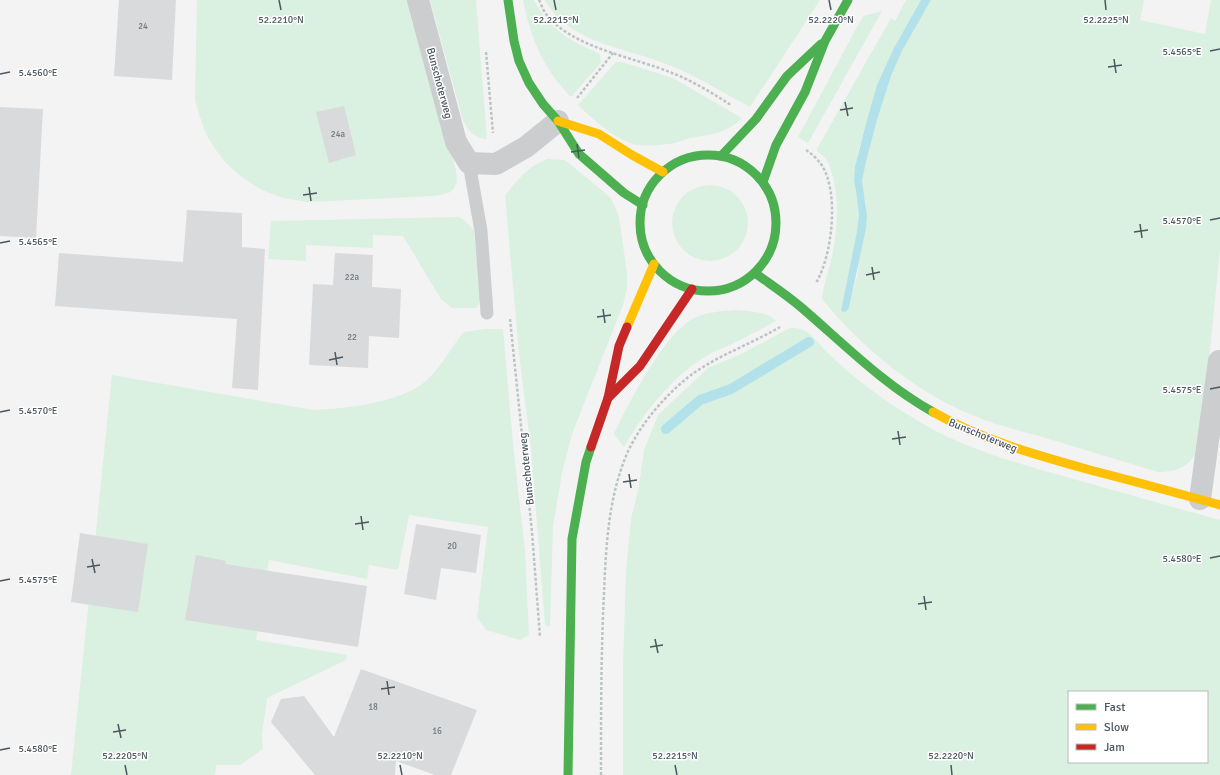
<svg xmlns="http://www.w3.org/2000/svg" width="1220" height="775" viewBox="0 0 1220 775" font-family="Signika,sans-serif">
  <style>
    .green { fill: #daf0e1; fill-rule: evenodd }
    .water { fill: #b2e1ea }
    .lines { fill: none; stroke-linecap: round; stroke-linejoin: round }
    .stream { stroke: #b2e1ea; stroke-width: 10 }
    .building { fill: #d9dadb }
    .path { stroke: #bac5c1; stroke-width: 2.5; stroke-dasharray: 3 2; stroke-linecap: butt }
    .lane { stroke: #cbcdce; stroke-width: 13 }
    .street { stroke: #cbcdce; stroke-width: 22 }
    .fast { stroke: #4caf50; stroke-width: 9 }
    .slow { stroke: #ffc107; stroke-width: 9 }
    .jam { stroke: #c62828; stroke-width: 9 }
    .ticks { fill: none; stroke: #4b565e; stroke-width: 1.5 }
    .labels { text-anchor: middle; stroke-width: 3; stroke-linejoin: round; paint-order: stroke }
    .number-label { font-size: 9px; fill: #70787e }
    .street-label { font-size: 11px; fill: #4b565e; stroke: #fff }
    .ticks-label { font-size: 10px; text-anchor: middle; fill: #4b565e; stroke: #fff; stroke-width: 3; stroke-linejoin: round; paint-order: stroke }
  </style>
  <rect width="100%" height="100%" fill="#f3f3f3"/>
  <!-- green -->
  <g class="green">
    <path d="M197 0H408L452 156C455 166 462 185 450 192 446 194 439 195 434 196L309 202 283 198 262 190 243 178 226 163 215 149 206 134 200 117 195 99Z"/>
    <path d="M430 0H476L487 139C473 138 467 130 462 117Z"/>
    <path d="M523 0H534C544 21 560 34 580 45 587 48 594 50 600 55L601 62 599 65 571 97C544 70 530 37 523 0Z"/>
    <path d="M545 0H820L750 107C723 93 694 74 666 64 624 47 568 43 545 0Z"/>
    <path d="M906 0H921L894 48 859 149 854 181 858 200 859 214 857 231 842 306 847 311 849 308 857 276 866 204 863 192 862 181 866 162 877 120 891 76 902 51 931 0H1144L1140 20 1205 34 1211 0H1220V249L1201 441C1194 463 1182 472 1158 472 1118 460 1079 448 1039 436 1016 430 994 424 972 415 915 392 860 346 822 299 823 288 826 279 829 269 837 239 840 207 833 177 831 170 829 162 824 157 823 155 819 153 817 151V149L891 18 895 21Z"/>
    <polygon points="882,11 808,143 798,137 863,16"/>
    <path d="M616 62H622L673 78 742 118C727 133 710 135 690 138 683 140 676 143 669 144 659 145 649 146 639 145 618 143 593 119 578 105Z"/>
    <path d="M547 159 565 160 611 198 619 217 627 273V288L623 305 572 434 562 473 553 527 550 626 545 625 531 449 519 353 505 195C519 179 527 167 547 159Z"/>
    <circle cx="710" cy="223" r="38"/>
    <polygon points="459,217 465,221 474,230 480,301 476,308 452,308 441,299 403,236 373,235 373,248 306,245 306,261 268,259 271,221"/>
    <path d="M736 310C746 311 770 312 776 321 761 329 746 337 730 345 724 348 716 350 710 354 673 375 645 411 624 447L614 434C628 404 666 330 696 317 709 312 723 311 736 310Z"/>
    <path d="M790 328C796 328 800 328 805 331 815 336 822 349 831 356 855 379 882 399 910 416 961 449 1020 464 1077 480 1125 493 1172 507 1220 520V775H623V667L626 571 631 519 639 486 644 450 658 415 708 368 743 353ZM1069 692H1207V762H1069Z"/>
    <path d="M485 329H503L513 444 525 551 529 635 520 640 486 630 477 617 488 527 409 515 398 570 369 565 367 579 269 560 256 640 347 655 346 660 267 698 262 735 263 749 240 765H216L215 775H71L112 375 313 410C348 408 408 403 432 375 444 362 452 346 464 332Z"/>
  </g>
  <!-- water -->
  <path class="water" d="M921 0H931L902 51 891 76 877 120 866 162 862 181 867 216 866 228 849 308C847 311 845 313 841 311L857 231 859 214 856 191 854 181 855 167 867 120 877 85 894 48Z"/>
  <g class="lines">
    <!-- stream -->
    <polyline class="stream" points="666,429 700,400 731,389 809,342"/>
  </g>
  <!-- building -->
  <g class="building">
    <polygon points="119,0 176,0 172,80 114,76"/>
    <polygon points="344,106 356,155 329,163 316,112"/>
    <polygon points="0,107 43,109 36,238 0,236"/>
    <polygon points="187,210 242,213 242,254 242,247 265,249 258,390 232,388 237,319 55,306 59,253 183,262"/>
    <polygon points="335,253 373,255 372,287 401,289 399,338 369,336 368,368 309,365 313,284 333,285"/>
    <polygon points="416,524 481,535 476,573 441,568 436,600 404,594"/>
    <polygon points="80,533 148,544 138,612 71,602"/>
    <polygon points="196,555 226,561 225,564 367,586 358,647 185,620"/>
    <polygon points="361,669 477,710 451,775 435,775 396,761 395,775 315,775 271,722 281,699 304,696 334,737"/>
  </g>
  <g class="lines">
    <!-- path -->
    <g class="path">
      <path d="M539 0C541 4 543 10 546 14 572 48 634 57 672 73 693 81 712 93 731 105"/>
      <polyline points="486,52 493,133"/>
      <polyline points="577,98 613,53"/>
      <path d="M806 150C811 153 817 159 821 164 840 192 832 256 816 283"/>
      <polyline points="510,319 532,532 540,637"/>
      <path d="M601 775C601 714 601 654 604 593 606 547 608 500 626 456 638 428 658 404 680 384 709 358 746 347 780 327"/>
    </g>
    <!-- lane -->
    <polyline class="lane" points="469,163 481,231 487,313"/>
    <!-- street -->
    <g class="street">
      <polyline points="418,0 456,142 469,163 496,164 526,147 558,121"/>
      <polyline points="1200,499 1219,361"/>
    </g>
    <!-- fast -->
    <g class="fast">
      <polyline points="508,0 514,41 519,61 529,83 543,104 558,121 579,154 624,193 643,205"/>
      <circle cx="708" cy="223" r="68"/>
      <polyline points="721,156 756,119 787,76 821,44"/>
      <polyline points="763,182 776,145 805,92 825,41 848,0"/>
      <path d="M755 273C770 284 787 295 802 308 844 344 883 384 933 412"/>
      <polyline points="568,775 572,539 586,462 591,447"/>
    </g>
    <!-- slow -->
    <g class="slow">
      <polyline points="558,121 599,134 632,155 663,172"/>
      <polyline points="627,327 654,264"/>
      <path d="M933 412C982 440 1036 455 1090 470 1133 481 1177 493 1220 505"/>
    </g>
    <!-- jam -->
    <g class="jam">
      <polyline points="608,398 640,366 692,289"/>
      <polyline points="591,447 608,398 619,346 627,327"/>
    </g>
  </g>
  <!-- ticks -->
  <path class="ticks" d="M279 0 281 10M554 0 556 10M829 0 831 10M1105 0 1106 10M1210 51 1220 49M1114 59 1116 73M1108 67 1122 65M0 74 10 72M845 102 848 116M840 110 853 108M577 144 579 158M571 152 585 150M309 187 311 201M303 195 317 193M1210 220 1220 218M1140 224 1142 238M1134 232 1148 230M0 243 10 241M872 267 874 280M866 275 880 272M603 309 605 323M597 317 611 315M335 352 337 365M329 360 343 357M1210 389 1220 387M0 412 10 410M898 431 900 445M892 439 906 437M629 474 631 488M623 482 637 480M361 516 363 530M355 524 369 522M1210 558 1220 556M92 559 95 573M87 567 100 565M0 581 10 579M924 596 926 610M918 604 932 602M655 639 658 653M650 647 663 645M387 681 389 695M381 689 395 687M118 724 121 738M113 732 126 730M0 750 10 748M125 765 127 775M400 765 402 775M675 765 677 775M951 765 952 775"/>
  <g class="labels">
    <!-- number labels -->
    <g class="number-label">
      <text x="143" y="29">24</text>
      <text x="338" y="137">24a</text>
      <text x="352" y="280">22a</text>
      <text x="352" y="340">22</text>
      <text x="452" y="549">20</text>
      <text x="373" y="710">18</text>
      <text x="437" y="734">16</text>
    </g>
    <!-- street labels -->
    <g class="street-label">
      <text transform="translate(440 83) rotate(75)" y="4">Bunschoterweg</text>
      <text transform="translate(983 435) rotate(22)" y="4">Bunschoterweg</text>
      <text transform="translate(526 469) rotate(-96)" y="4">Bunschoterweg</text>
    </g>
  </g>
  <g class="ticks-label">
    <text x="1106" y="23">52.2225°N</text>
    <text x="281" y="23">52.2210°N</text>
    <text x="556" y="23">52.2215°N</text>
    <text x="831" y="23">52.2220°N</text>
    <text x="1182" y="55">5.4565°E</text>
    <text x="38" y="76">5.4560°E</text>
    <text x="1182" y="224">5.4570°E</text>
    <text x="38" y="245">5.4565°E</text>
    <text x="1182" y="393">5.4575°E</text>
    <text x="38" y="414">5.4570°E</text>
    <text x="1182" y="562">5.4580°E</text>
    <text x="38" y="583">5.4575°E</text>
    <text x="38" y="752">5.4580°E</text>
    <text x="125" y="759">52.2205°N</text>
    <text x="400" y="759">52.2210°N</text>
    <text x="675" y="759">52.2215°N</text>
    <text x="951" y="759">52.2220°N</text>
  </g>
  <!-- legend -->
  <rect x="1068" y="691" width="140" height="72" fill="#ffffff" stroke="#b7bbbf"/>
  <rect x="1076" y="704" width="20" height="6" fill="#4caf50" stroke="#b7bbbf"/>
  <text x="1104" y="711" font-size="12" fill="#4b565e">Fast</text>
  <rect x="1076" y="724" width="20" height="6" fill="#ffc107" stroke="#b7bbbf"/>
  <text x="1104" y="731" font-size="12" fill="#4b565e">Slow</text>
  <rect x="1076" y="744" width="20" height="6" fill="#c62828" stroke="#b7bbbf"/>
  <text x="1104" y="751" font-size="12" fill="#4b565e">Jam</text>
</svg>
